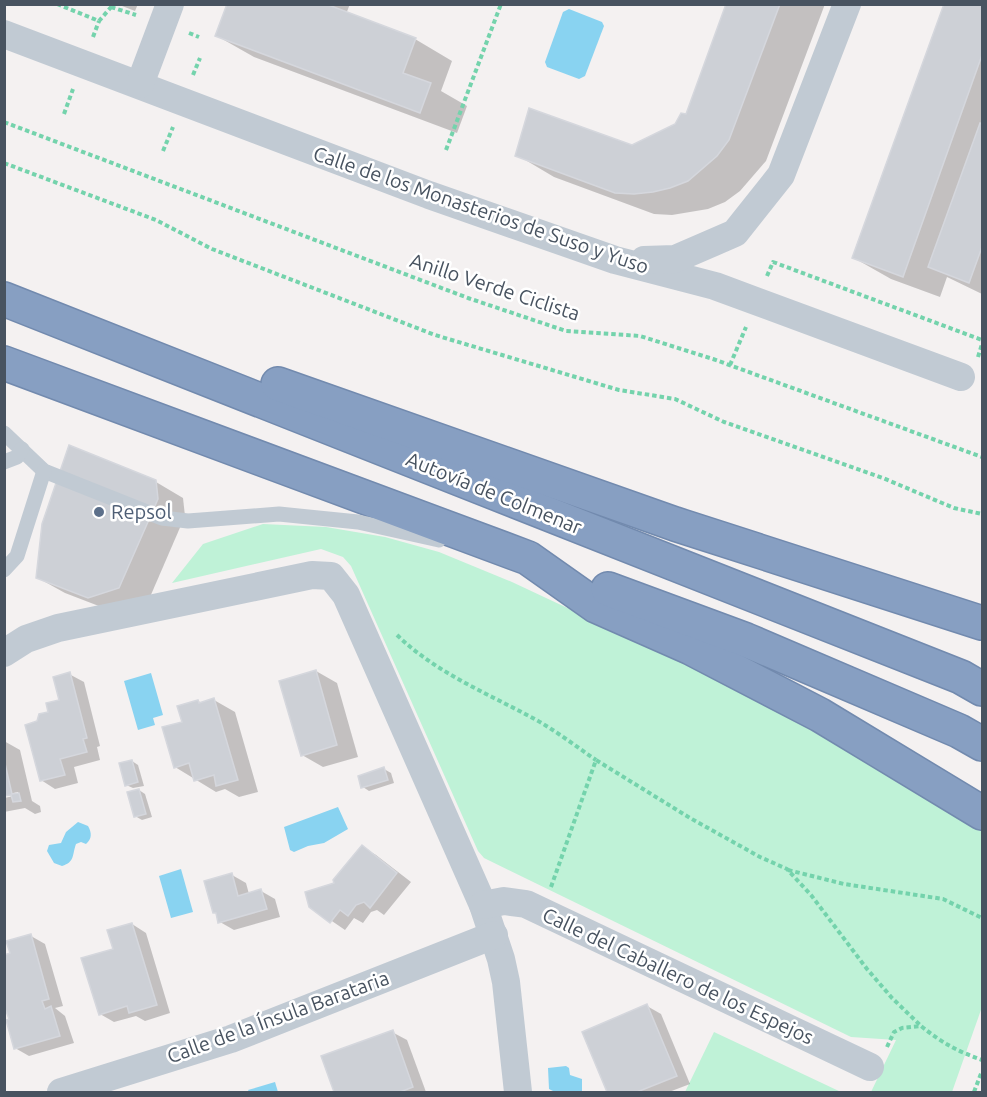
<svg xmlns="http://www.w3.org/2000/svg" width="987" height="1097" viewBox="0 0 987 1097" font-family="Ubuntu,sans-serif">
  <style>
    .green { fill: #bff2d7 }
    .water { fill: #89d3f1 }
    .shadow { fill: #0003 }
    .building { fill: #cdd0d6; stroke: #d5d7dd; stroke-width: 1.5 }
    .lines { fill: none; stroke-linecap: round; stroke-linejoin: round }
    .motorway-casing { stroke: #728aae; stroke-width: 36 }
    .path { stroke: #74d3ac; stroke-width: 4; stroke-dasharray: 4.5 3; stroke-linecap: butt }
    .service { stroke: #c1cad3; stroke-width: 15 }
    .minor { stroke: #c1cad3; stroke-width: 28 }
    .motorway { stroke: #879fc2; stroke-width: 33 }
    .service-dot { fill: #5c6f8a; stroke: #fff; stroke-width: 2 }
    .labels { text-anchor: middle; stroke-width: 5; stroke-linejoin: round; paint-order: stroke }
    .street-label { font-size: 20px; fill: #485360; stroke: #fff }
    .service-label { font-size: 20px; fill: #4e5e75; stroke: #fff; text-anchor: start }
  </style>
  <rect width="100%" height="100%" fill="#f4f1f1"/>
  <!-- green -->
  <g class="green">
    <polygon points="263,524 326,527 385,537 439,552 512,582 691,666 841,746 982,831 982,1007 952,1092 871,1092 896,1040 851,1037 484,858 478,851 351,566 343,557 321,549 172,583 203,544"/>
    <polygon points="714,1032 841,1092 843,1092 685,1092"/>
  </g>
  <!-- water -->
  <g class="water">
    <polygon points="569,9 602,22 604,26 585,76 579,79 547,67 545,62 563,12"/>
    <polygon points="151,673 163,715 153,718 155,725 138,730 124,681"/>
    <polygon points="338,807 348,829 324,843 308,846 294,852 290,850 284,827"/>
    <path d="M78 822 88 826C92 833 92 839 86 844L81 842 76 844C72 855 75 862 62 866L54 863 47 851 49 845 61 843 66 832Z"/>
    <polygon points="181,869 193,912 171,918 159,876"/>
    <polygon points="566,1066 569,1068 570,1075 582,1079 582,1092 555,1092 549,1089 548,1068"/>
    <polygon points="275,1082 278,1092 249,1092 248,1090"/>
  </g>
  <!-- shadow -->
  <g class="shadow">
    <polygon points="117,4 138,4 135,11"/>
    <polygon points="228,4 350,4 346,14 415,39 452,61 441,91 467,106 457,133 254,57 217,36"/>
    <polygon points="728,4 825,4 766,161 740,191 725,202 708,209 672,215 654,214 554,177 517,155 632,147 676,125 686,116"/>
    <polygon points="945,4 982,4 982,294 947,277 940,297 891,279 854,258"/>
    <polygon points="156,482 183,498 185,516 147,604 117,613 65,593 38,578"/>
    <polygon points="316,671 337,683 358,757 323,767 302,755"/>
    <polygon points="69,674 84,682 100,746 97,747 100,760 74,767 78,783 55,789 41,780 39,723 61,701"/>
    <polygon points="214,700 235,712 258,792 239,797 225,789 216,792 175,767 183,723 198,701 202,703"/>
    <polygon points="4,741 20,750 32,801 40,806 41,812 35,814 25,808 4,812 4,798 19,795 18,792 4,795"/>
    <polygon points="132,761 138,765 144,786 133,788 126,785"/>
    <polygon points="384,769 391,773 394,783 369,791 363,787"/>
    <polygon points="139,790 145,794 152,817 142,820 135,816"/>
    <polygon points="362,847 376,855 411,882 384,915 377,910 371,912 363,923 354,918 345,930 310,906 336,884"/>
    <polygon points="232,875 246,883 249,894 261,891 275,899 280,917 234,930 220,922 218,914"/>
    <polygon points="132,924 146,933 170,1013 145,1021 136,1016 114,1022 100,1014 115,950"/>
    <polygon points="31,936 45,944 63,1006 55,1008 65,1016 74,1043 29,1056 15,1048 8,1013 5,1011 12,954"/>
    <polygon points="647,1006 661,1014 690,1084 669,1092 609,1092 584,1032"/>
    <polygon points="392,1032 407,1040 426,1092 336,1092 323,1057"/>
  </g>
  <!-- building -->
  <g class="building">
    <polygon points="227,4 326,4 416,38 403,73 431,83 420,113 215,36"/>
    <polygon points="726,4 780,4 729,140 717,156 688,181 670,188 653,192 634,194 615,193 515,156 529,108 632,145 675,124 681,113 686,114"/>
    <polygon points="944,4 982,4 982,55 903,277 852,258"/>
    <polygon points="980,123 982,124 982,247 969,283 928,267"/>
    <polygon points="69,445 156,480 158,499 119,588 88,598 36,578 42,524"/>
    <polygon points="316,670 337,745 301,756 279,681"/>
    <polygon points="70,672 87,738 83,739 87,752 60,759 65,775 40,781 25,725 37,721 39,714 48,712 46,703 59,700 53,677"/>
    <polygon points="214,698 238,780 216,786 214,775 194,781 189,763 174,768 162,727 182,722 177,706 198,700 199,703"/>
    <polygon points="4,759 12,794 19,793 21,801 13,802 11,795 4,796"/>
    <polygon points="132,760 138,782 125,786 119,763"/>
    <polygon points="384,767 388,780 361,788 358,776"/>
    <polygon points="139,789 146,814 134,817 127,792"/>
    <polygon points="362,845 397,873 370,908 364,902 356,905 348,916 340,910 330,923 309,907 305,892 334,883 333,880"/>
    <polygon points="232,873 238,896 261,889 267,909 218,923 216,913 213,913 204,881"/>
    <polygon points="132,923 157,1005 129,1013 127,1006 99,1015 81,958 113,949 107,930"/>
    <polygon points="31,934 49,999 42,1001 45,1009 51,1006 60,1036 14,1049 6,1020 9,1019 6,1011 4,1011 4,955 10,953 6,941"/>
    <polygon points="647,1004 677,1076 637,1092 607,1092 582,1032"/>
    <polygon points="393,1030 413,1087 400,1092 334,1092 321,1056"/>
  </g>
  <g class="lines">
    <!-- motorway casing -->
    <g class="motorway-casing">
      <g id="motorway">
        <polyline points="4,299 961,677 982,689"/>
        <polyline points="4,363 528,558 596,606 691,648 820,715 982,813"/>
        <polyline points="278,384 675,524 982,623"/>
        <polyline points="608,589 746,640 959,731 982,744"/>
      </g>
    </g>
    <!-- path -->
    <g class="path">
      <polyline points="57,4 99,21 112,6"/>
      <polyline points="111,7 136,15"/>
      <polyline points="189,33 199,37"/>
      <polyline points="93,37 99,21"/>
      <polyline points="193,75 200,58"/>
      <polyline points="64,114 73,89"/>
      <polyline points="4,122 468,298 566,331 640,336 713,359 982,457"/>
      <polyline points="446,150 501,4"/>
      <polyline points="163,151 173,127"/>
      <polyline points="4,163 156,220 212,249 435,335 619,390 675,399 724,422 883,478 954,508 982,514"/>
      <polyline points="767,276 773,262 982,340"/>
      <polyline points="978,357 982,344"/>
      <polyline points="730,365 746,327"/>
      <path d="M397 635C434 671 482 691 527 715 551 727 574 745 596 760"/>
      <polyline points="788,870 844,884 943,899 982,918"/>
      <polyline points="551,887 596,760 690,818 760,857 787,869 811,895 867,969 892,998 921,1026"/>
      <path d="M887 1047 894 1032 902 1028 921 1026C942 1043 957 1051 982 1060"/>
      <polyline points="974,1092 982,1071"/>
    </g>
    <!-- service -->
    <g class="service">
      <polyline points="4,433 44,471 162,518 188,521 279,514 358,522 439,540"/>
      <polyline points="4,462 17,457 22,449"/>
      <polyline points="4,570 17,556 44,471"/>
    </g>
    <!-- minor -->
    <g class="minor">
      <polyline points="4,34 429,195 615,260 715,286 961,377"/>
      <polyline points="140,84 170,4"/>
      <polyline points="644,260 675,259 735,233 781,175 847,4"/>
      <polyline points="4,653 26,639 58,628 312,575 331,576 346,595 483,905 501,959 506,982 518,1092"/>
      <polyline points="483,905 504,901 526,904 870,1067"/>
      <polyline points="61,1092 231,1039 494,935"/>
    </g>
    <!-- motorway -->
    <use href="#motorway" class="motorway"/>
  </g>
  <!-- markers -->
  <circle class="service-dot" cx="99" cy="512" r="6"/>
  <g class="labels">
    <!-- street labels -->
    <g class="street-label">
      <text transform="translate(481 210) rotate(19)" y="7">Calle de los Monasterios de Suso y Yuso</text>
      <text transform="translate(495 287) rotate(18)" y="7">Anillo Verde Ciclista</text>
      <text transform="translate(494 493) rotate(22)" y="7">Autovía de Colmenar</text>
      <text transform="translate(678 976) rotate(25)" y="7">Calle del Caballero de los Espejos</text>
      <text transform="translate(278 1017) rotate(-20)" y="7">Calle de la Ínsula Barataria</text>
    </g>
    <!-- service labels -->
    <g class="service-label">
      <text x="111" y="519">Repsol</text>
    </g>
  </g>
  <!-- border -->
  <rect width="987" height="1097" fill="none" stroke="#485360" stroke-width="12"/>
</svg>
